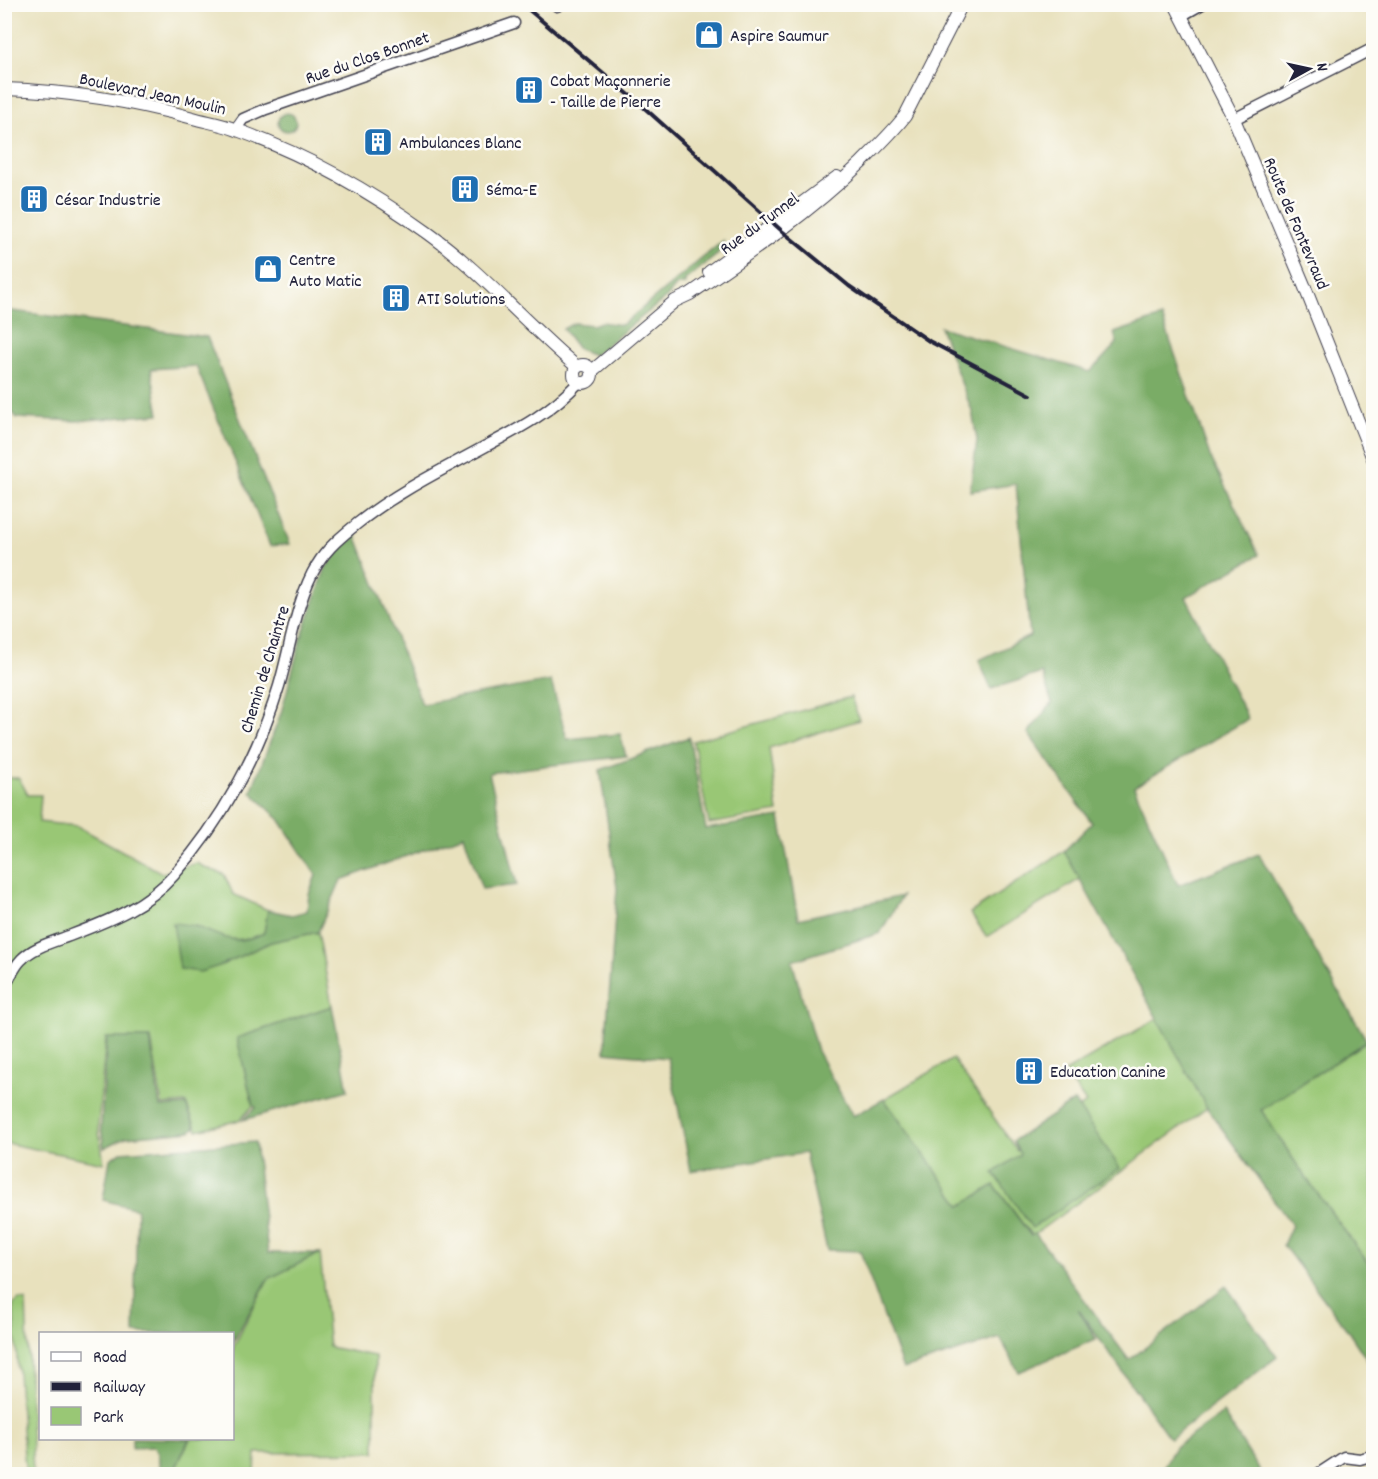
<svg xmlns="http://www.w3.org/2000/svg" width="1378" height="1479" viewBox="0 0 1378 1479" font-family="Dekko,sans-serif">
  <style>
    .green { fill: #99c775; stroke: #5e7458; stroke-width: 1.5 }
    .forest { fill: #7aac66; stroke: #4e6750; stroke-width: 1.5 }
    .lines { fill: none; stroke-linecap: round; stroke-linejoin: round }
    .minor-casing { stroke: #403f4e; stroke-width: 13 }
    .tertiary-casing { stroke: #403f4e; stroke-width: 14 }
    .minor { stroke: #fff; stroke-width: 10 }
    .tertiary { stroke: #fff; stroke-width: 12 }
    .rail { stroke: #22223b; stroke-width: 4 }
    .labels { text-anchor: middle; stroke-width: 5; stroke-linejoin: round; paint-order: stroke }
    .poi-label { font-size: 18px; fill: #22223b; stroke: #fdfcf7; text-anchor: start }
    .street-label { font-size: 18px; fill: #22223b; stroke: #fdfcf7 }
  </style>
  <rect width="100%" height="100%" fill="#fdfcf7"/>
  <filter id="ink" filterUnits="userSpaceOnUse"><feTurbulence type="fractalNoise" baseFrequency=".0167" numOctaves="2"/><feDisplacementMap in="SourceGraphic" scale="12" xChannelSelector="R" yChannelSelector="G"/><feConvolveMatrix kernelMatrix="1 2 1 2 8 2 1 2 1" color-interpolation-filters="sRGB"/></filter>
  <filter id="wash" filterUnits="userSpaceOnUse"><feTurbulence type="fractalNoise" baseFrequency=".008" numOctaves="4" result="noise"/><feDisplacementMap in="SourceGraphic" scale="24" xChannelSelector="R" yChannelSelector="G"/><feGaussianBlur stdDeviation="1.35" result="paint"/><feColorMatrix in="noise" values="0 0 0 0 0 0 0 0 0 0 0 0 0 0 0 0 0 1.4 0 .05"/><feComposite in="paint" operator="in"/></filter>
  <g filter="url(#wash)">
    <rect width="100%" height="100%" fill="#e8e1bd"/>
    <!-- green -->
    <g class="green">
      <polygon points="851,697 859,720 769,748 778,812 709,824 693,741"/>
      <path d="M4 778H19L28 795H41L39 822 77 826 162 873 197 863 206 868 224 874 233 894 268 910 264 933C236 946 221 937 195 926L219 966 271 942 318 932 332 1006 237 1038 253 1106 240 1120 197 1130 186 1103 162 1105 151 1038H106L98 1126 104 1163 5 1143Z"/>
      <polygon points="1064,851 1080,879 987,937 970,913"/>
      <polygon points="1158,1018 1207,1108 1032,1236 994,1185 961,1206 884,1099 953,1059 1017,1151 1086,1103 1065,1072"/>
      <polygon points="1367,1041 1373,1051 1373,1270 1299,1168 1261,1110"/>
      <polygon points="320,1253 329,1347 375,1356 375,1452 256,1453 255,1474 173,1474 190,1439 232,1438 233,1348 268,1279"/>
      <polygon points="19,1300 26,1301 33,1474 26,1474 24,1456 13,1305"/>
    </g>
    <!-- forest -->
    <g class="forest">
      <circle cx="287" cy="122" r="9"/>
      <polygon points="724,240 717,255 685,280 685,284 677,285 667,297 594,355 578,349 563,329 574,323 593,325 601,322 622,325"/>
      <polygon points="5,310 207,337 290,544 270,546 196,366 151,369 159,414 76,421 17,418 5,403"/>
      <polygon points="1162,317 1210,456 1259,555 1186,597 1248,719 1134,787 1178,885 1259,854 1367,1041 1261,1110 1299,1168 1373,1270 1373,1369 1348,1331 1283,1245 1292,1225 1207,1108 1064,851 1092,823 1028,733 1052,703 1042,673 991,689 979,660 1030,636 1016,484 970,491 977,440 972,411 940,327 1090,372 1117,343 1114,333"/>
      <path d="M356 535 422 704 551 681 567 739 620 734 626 756 489 773 517 885 482 889 464 835 341 880 318 932 271 942 219 966 200 972 180 969 173 923C181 924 189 924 197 927 225 937 234 947 264 933L268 910 292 915 307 911 309 894 316 875 279 819 251 792 281 713 301 639 326 567 340 550Z"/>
      <polygon points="689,737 706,829 780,817 798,919 902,896 880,933 792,961 817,1051 853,1116 884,1099 961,1206 994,1185 1031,1236 1035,1233 1129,1360 1226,1286 1277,1357 1170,1439 1078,1309 1096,1339 1019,1372 1000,1338 903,1369 860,1251 827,1250 805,1153 691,1171 668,1058 605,1052 617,888 600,770"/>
      <polygon points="332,1006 348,1090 243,1120 256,1107 253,1106 237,1038"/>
      <polygon points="107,1038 150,1038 160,1107 186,1105 195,1127 191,1131 126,1137 104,1148 101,1127"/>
      <polygon points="1074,1101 1120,1168 1032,1228 994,1173 1020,1154 1013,1141"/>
      <polygon points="255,1142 268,1253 320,1253 268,1279 233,1342 232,1334 134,1333 137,1209 103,1200 110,1159 121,1152"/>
      <polygon points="1223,1413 1262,1474 1162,1474 1161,1471 1175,1447"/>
      <polygon points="132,1439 132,1438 189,1439 173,1474 160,1474 158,1453 154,1447 132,1448"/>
    </g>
  </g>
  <g filter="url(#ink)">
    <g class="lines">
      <!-- minor casing -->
      <g class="minor-casing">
        <g id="minor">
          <polyline points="557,6 561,4"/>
          <polyline points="1181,16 1202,4"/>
          <polyline points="1234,119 1374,48"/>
          <polyline points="236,129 243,119 266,109 514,23"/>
          <path d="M4 987C10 978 14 967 21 960 33 947 53 942 69 936 108 921 146 907 174 875 222 821 258 755 279 686 290 649 297 597 317 565 327 548 343 535 358 523 397 492 442 470 486 446 521 428 552 411 579 382"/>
          <polyline points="1318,1474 1344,1457 1360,1459 1374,1455"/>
        </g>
      </g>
      <!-- tertiary casing -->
      <g class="tertiary-casing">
        <g id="tertiary">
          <polyline points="1175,4 1234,119 1304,285 1374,461"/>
          <path d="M4 89C69 91 131 101 193 118 207 122 222 124 237 130 304 154 370 191 428 233 482 272 526 324 577 367"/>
          <polyline points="709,272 837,177"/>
          <circle cx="583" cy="374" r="9"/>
          <path d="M592 371 675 301 690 294C750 253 809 213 861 163 877 147 892 133 905 116L962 4"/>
        </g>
      </g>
      <!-- minor -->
      <use href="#minor" class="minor"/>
      <!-- tertiary -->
      <use href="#tertiary" class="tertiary"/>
      <!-- rail -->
      <polyline class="rail" points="522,4 640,104 782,231 849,286 929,341 1031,395"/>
    </g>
  </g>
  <!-- icons -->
  <defs>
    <g id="shop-square" transform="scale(1.5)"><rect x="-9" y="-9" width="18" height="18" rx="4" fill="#1f6fb2" stroke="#fdfcf7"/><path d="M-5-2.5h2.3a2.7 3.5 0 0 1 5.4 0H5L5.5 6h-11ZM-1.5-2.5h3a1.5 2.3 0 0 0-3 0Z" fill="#fff"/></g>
    <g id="building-square" transform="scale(1.5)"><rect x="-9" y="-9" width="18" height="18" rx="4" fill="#1f6fb2" stroke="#fdfcf7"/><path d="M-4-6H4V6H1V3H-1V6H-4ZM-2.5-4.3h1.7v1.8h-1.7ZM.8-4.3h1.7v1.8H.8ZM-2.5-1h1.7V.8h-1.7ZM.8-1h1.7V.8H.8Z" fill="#fff"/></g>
  </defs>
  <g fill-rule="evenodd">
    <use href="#shop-square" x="709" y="35"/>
    <use href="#building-square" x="529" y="90"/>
    <use href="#building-square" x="378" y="142"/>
    <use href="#building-square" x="465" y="189"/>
    <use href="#building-square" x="34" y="199"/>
    <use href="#shop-square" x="268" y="269"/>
    <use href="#building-square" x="396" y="298"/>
    <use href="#building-square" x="1029" y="1071"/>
  </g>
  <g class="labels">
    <!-- poi labels -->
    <g class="poi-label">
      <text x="730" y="41">Aspire Saumur</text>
      <text x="550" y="86">Cobat Maçonnerie<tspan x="550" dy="21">- Taille de Pierre</tspan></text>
      <text x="399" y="148">Ambulances Blanc</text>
      <text x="486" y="195">Séma-E</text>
      <text x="55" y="205">César Industrie</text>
      <text x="289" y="265">Centre<tspan x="289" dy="21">Auto Matic</tspan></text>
      <text x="417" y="304">ATI Solutions</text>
      <text x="1050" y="1077">Education Canine</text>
    </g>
    <!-- street labels -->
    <g class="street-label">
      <text transform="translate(367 57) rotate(-19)" y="6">Rue du Clos Bonnet</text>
      <text transform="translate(153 93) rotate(12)" y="6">Boulevard Jean Moulin</text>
      <text transform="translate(759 223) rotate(-36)" y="6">Rue du Tunnel</text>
      <text transform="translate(1297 223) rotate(67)" y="6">Route de Fontevraud</text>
      <text transform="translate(264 669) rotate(-73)" y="6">Chemin de Chaintre</text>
    </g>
  </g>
  <!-- margin -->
  <rect width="1378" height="1479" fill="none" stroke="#fdfcf7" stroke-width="24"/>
  <!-- legend -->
  <rect x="39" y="1332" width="195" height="108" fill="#fdfcf7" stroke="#a5a5ac" stroke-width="1.5"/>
  <rect x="51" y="1352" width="30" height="9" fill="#ffffff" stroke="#a5a5ac" stroke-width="1.5"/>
  <text x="93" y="1362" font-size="18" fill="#22223b">Road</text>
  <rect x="51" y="1382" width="30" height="9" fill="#22223b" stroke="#a5a5ac" stroke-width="1.5"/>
  <text x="93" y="1392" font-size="18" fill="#22223b">Railway</text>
  <rect x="51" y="1407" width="30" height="18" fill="#99c775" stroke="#a5a5ac" stroke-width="1.5"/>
  <text x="93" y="1422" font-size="18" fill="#22223b">Park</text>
  <!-- north arrow -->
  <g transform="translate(1309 69) rotate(82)" stroke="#fdfcf7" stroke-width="4.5" paint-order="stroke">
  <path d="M0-4.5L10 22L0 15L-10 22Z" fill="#22223b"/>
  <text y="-9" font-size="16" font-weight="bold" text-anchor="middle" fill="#22223b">N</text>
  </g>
</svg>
